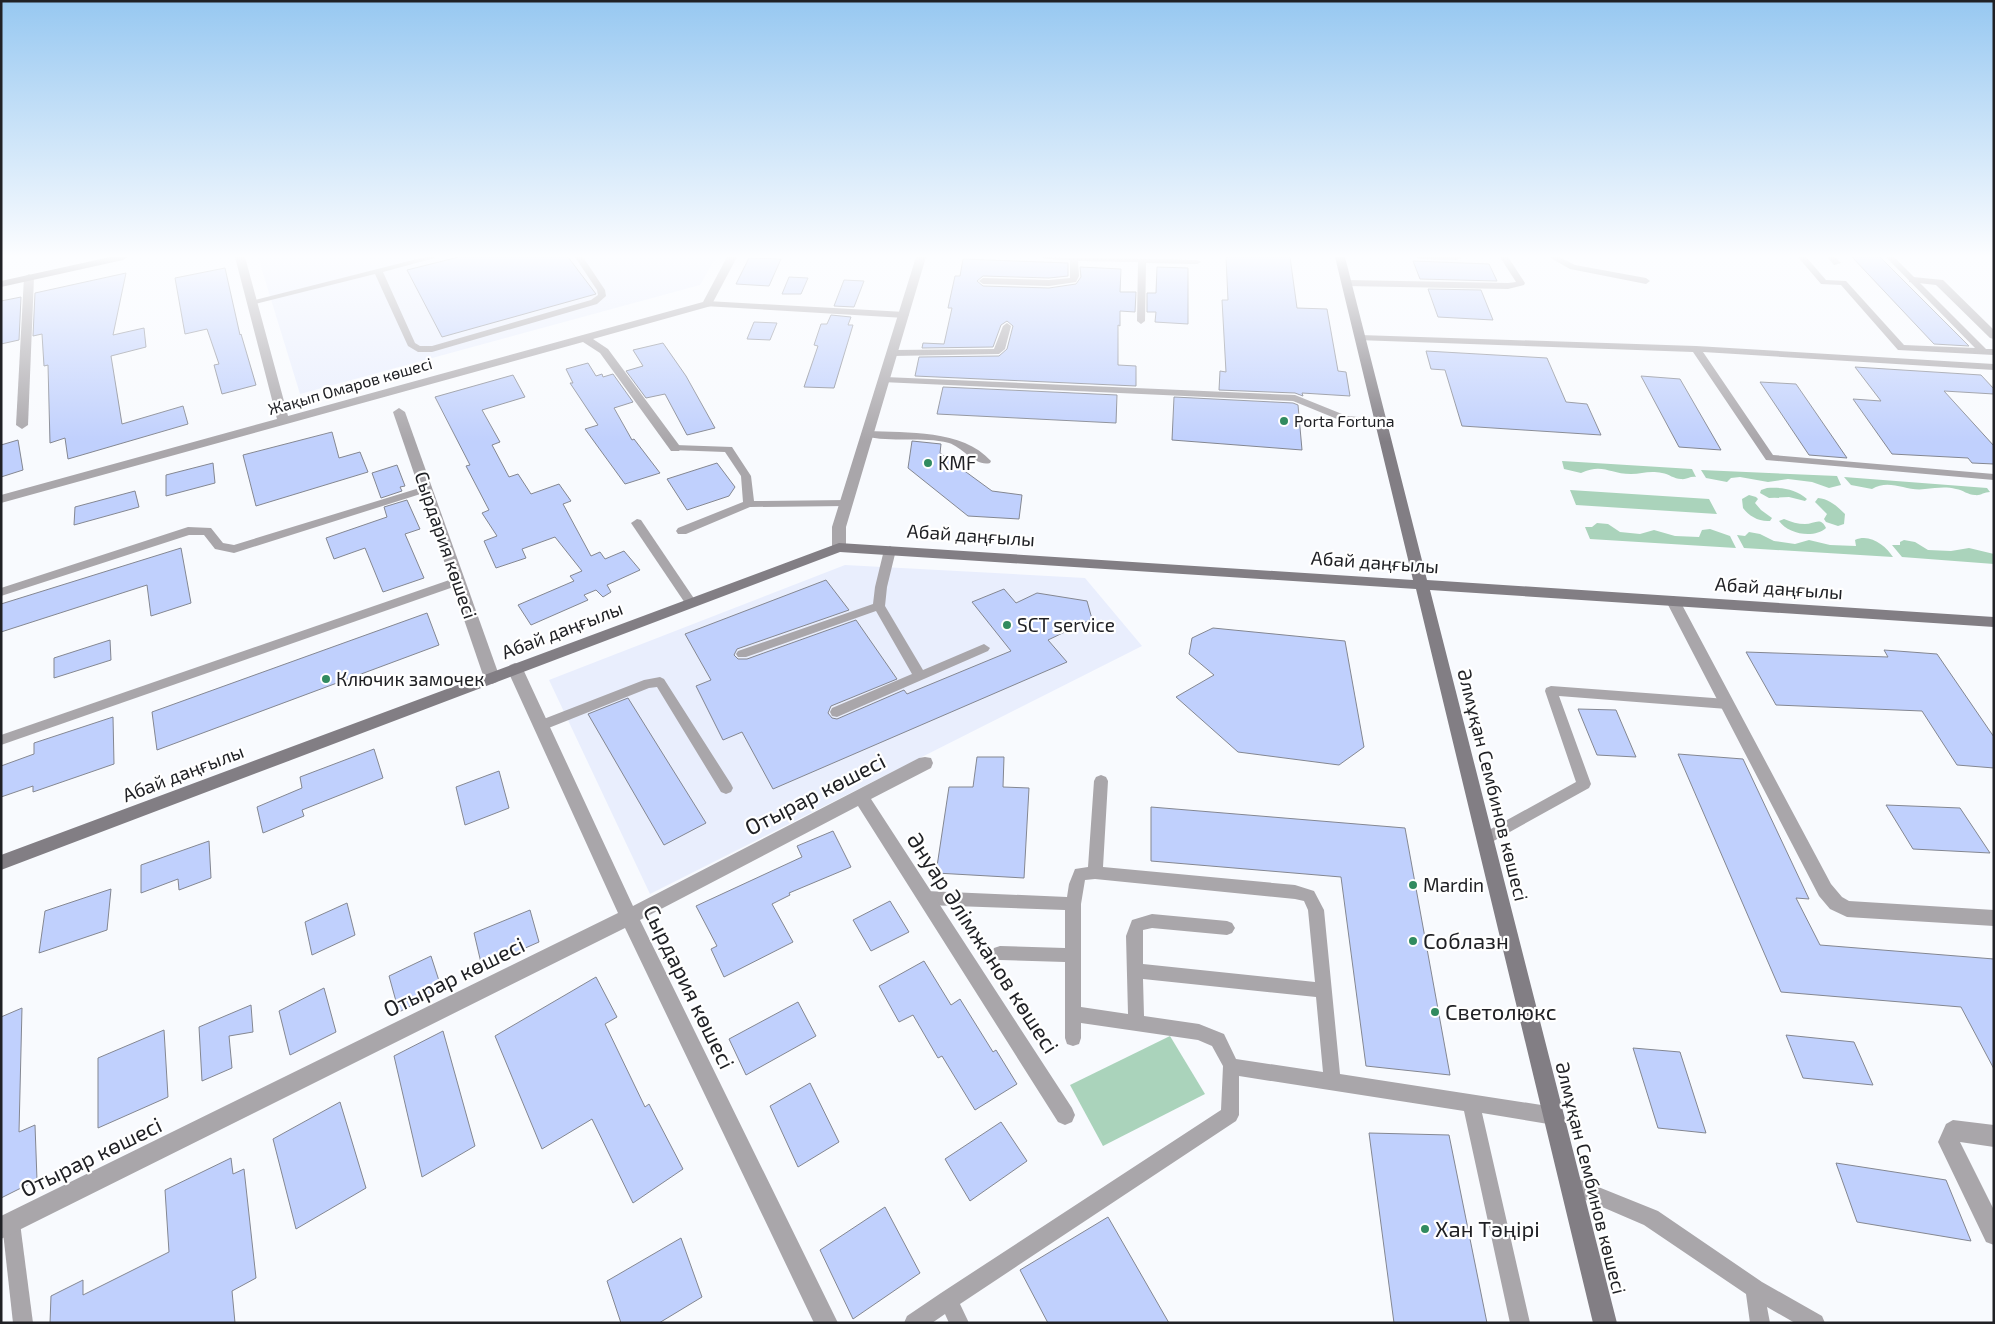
<svg xmlns="http://www.w3.org/2000/svg" width="1995" height="1324" viewBox="0 0 1995 1324" font-family="'Exo 2',sans-serif">
  <style>
    .built { fill: #e9eefd }
    .green { fill: #aad3bb }
    .building { fill: #c0d0fd; stroke: #848791 }
    .lines { fill: none; stroke-linecap: round; stroke-linejoin: round }
    .lane { fill: #a9a6aa; fill-rule: evenodd }
    .street { fill: #a9a6aa; fill-rule: evenodd }
    .secondary { fill: #827e84; fill-rule: evenodd }
    .poi-dot { fill: #318b60; stroke: #fff; stroke-width: 2 }
    .labels { text-anchor: middle; stroke-width: 4.5; stroke-linejoin: round; paint-order: stroke }
    .far-street-label { font-size: 16px; fill: #202125; stroke: #fff }
    .far-poi-label { font-size: 16px; fill: #202125; stroke: #fff; text-anchor: start }
    .poi-label { font-size: 19px; fill: #202125; stroke: #fff; text-anchor: start }
    .street-label { font-size: 19px; fill: #202125; stroke: #fff }
    .near-street-label { font-size: 22px; fill: #202125; stroke: #fff }
    .near-poi-label { font-size: 22px; fill: #202125; stroke: #fff; text-anchor: start }
  </style>
  <rect width="100%" height="100%" fill="#f8fafe"/>
  <!-- built -->
  <g class="built">
    <polygon points="258,257 716,257 700,285 300,394"/>
    <polygon points="845,565 1085,578 1142,646 650,894 549,680"/>
  </g>
  <!-- green -->
  <g class="green">
    <path d="M1562 461 1692 469 1696 477C1690 476 1686 480 1681 479 1674 479 1669 474 1662 473 1649 470 1642 474 1631 474 1609 474 1603 463 1581 473L1564 469Z"/>
    <polygon points="1701,470 1837,476 1841,485 1829,488 1812,482 1788,479 1768,482 1740,477 1731,478 1727,482 1706,478"/>
    <path d="M1844 477 1987 488 1990 492C1984 492 1980 496 1975 495 1968 495 1963 490 1956 489 1945 486 1936 488 1925 489 1906 492 1890 478 1872 489L1851 485Z"/>
    <path d="M1767 488C1781 487 1796 489 1807 499L1805 501 1789 497 1769 498 1760 493 1761 490Z"/>
    <polygon points="1570,490 1709,499 1717,514 1576,505"/>
    <path d="M1749 495 1756 497 1758 499 1755 503 1761 510 1772 518 1770 521C1759 522 1749 516 1743 508L1742 499Z"/>
    <path d="M1818 498C1829 499 1837 506 1845 514L1844 524 1838 526 1826 522 1824 519 1827 514 1815 502Z"/>
    <path d="M1784 519C1791 522 1798 524 1805 524 1814 524 1821 516 1826 528 1814 539 1788 534 1779 521Z"/>
    <polygon points="1597,523 1608,524 1620,532 1640,534 1654,530 1675,536 1699,537 1702,530 1710,529 1730,536 1736,548 1590,539 1585,527 1592,527"/>
    <path d="M1749 532 1760 534 1774 541 1795 544 1809 540 1830 545 1856 546 1855 540C1870 533 1886 546 1893 557L1744 548 1737 535 1745 536Z"/>
    <polygon points="1904,540 1915,542 1928,550 1951,551 1969,548 1994,554 1994,564 1902,557 1892,545 1900,545 1900,542"/>
    <polygon points="1170,1036 1205,1094 1103,1146 1070,1085"/>
  </g>
  <!-- building -->
  <g class="building">
    <polygon points="459,257 568,257 596,294 442,337 407,270"/>
    <polygon points="1226,257 1290,257 1297,308 1327,309 1338,371 1346,372 1350,396 1302,393 1303,396 1295,393 1219,390 1220,371 1226,372 1222,300 1228,300"/>
    <polygon points="1852,257 1880,257 1969,346 1934,344"/>
    <polygon points="749,258 781,259 769,286 736,284"/>
    <polygon points="963,259 1068,263 1068,276 1049,278 983,276 977,281 983,286 1049,288 1076,284 1081,277 1080,267 1121,269 1120,292 1136,292 1135,312 1120,311 1120,326 1118,325 1118,365 1136,366 1136,386 915,376 919,357 999,356 1007,349 1013,326 1007,321 1001,325 993,347 922,348 923,343 944,344 952,308 948,308 955,276 960,276"/>
    <polygon points="1413,261 1489,264 1497,281 1420,279"/>
    <polygon points="1157,267 1188,268 1188,324 1155,322 1156,312 1147,312 1147,293 1156,293"/>
    <polygon points="225,268 240,335 241,334 256,385 222,394 214,365 219,364 207,329 185,334 175,278"/>
    <polygon points="126,273 113,335 144,328 146,347 111,356 122,424 183,406 188,424 68,459 65,438 50,443 48,365 44,366 42,334 33,336 35,293"/>
    <polygon points="789,277 808,278 801,294 782,294"/>
    <polygon points="844,280 864,281 854,307 834,306"/>
    <polygon points="1428,289 1481,290 1493,320 1438,317"/>
    <polygon points="21,297 19,340 1,344 1,301"/>
    <polygon points="831,315 851,317 848,325 853,325 834,388 804,387 818,346 814,345 821,324 827,324"/>
    <polygon points="754,322 777,323 770,340 747,339"/>
    <polygon points="663,343 686,376 715,428 687,435 665,394 646,398 626,371 643,366 633,350"/>
    <polygon points="1426,351 1547,358 1566,402 1587,404 1601,435 1462,426 1445,370 1431,369"/>
    <polygon points="588,363 596,376 602,374 603,377 613,374 633,402 614,408 632,440 634,439 660,473 625,484 585,429 598,425 570,383 573,383 566,369"/>
    <polygon points="1855,367 1981,375 1994,389 1994,394 1944,391 1994,446 1994,464 1972,463 1968,458 1892,454 1853,399 1881,401"/>
    <polygon points="513,375 525,397 482,410 500,442 492,445 509,477 518,474 531,494 559,484 571,501 563,504 591,556 600,552 605,559 624,551 640,570 607,585 611,592 603,597 596,590 584,595 588,600 531,625 518,605 574,581 570,576 582,571 555,537 522,549 526,558 496,568 484,541 497,536 482,513 489,510 466,466 470,465 435,397"/>
    <polygon points="1641,376 1680,379 1721,450 1679,447"/>
    <polygon points="1760,382 1796,384 1847,458 1809,455"/>
    <polygon points="943,387 1117,395 1116,423 937,414"/>
    <polygon points="1174,397 1293,403 1298,405 1302,450 1172,440"/>
    <polygon points="332,432 339,458 360,452 368,472 256,506 243,455"/>
    <polygon points="18,440 23,470 1,477 1,445"/>
    <polygon points="912,441 941,444 940,453 992,491 1022,495 1019,519 968,516 908,468"/>
    <polygon points="213,463 215,483 166,496 166,475"/>
    <polygon points="717,463 735,487 729,496 687,510 667,479"/>
    <polygon points="397,465 405,486 400,487 402,491 381,498 372,473"/>
    <polygon points="135,491 139,507 74,525 75,507"/>
    <polygon points="407,500 420,529 405,534 424,578 383,592 365,548 334,559 326,538 387,517 384,507"/>
    <polygon points="181,548 191,603 151,616 147,585 1,632 1,604"/>
    <polygon points="826,580 849,610 737,649 734,655 738,659 747,659 856,620 897,679 831,706 828,713 832,718 837,719 904,690 907,694 1011,651 972,602 1004,589 1016,603 1037,593 1087,601 1092,619 1048,640 1067,662 773,789 742,732 723,740 696,686 711,680 685,634"/>
    <polygon points="427,613 439,645 157,750 152,712"/>
    <polygon points="1213,628 1345,641 1364,747 1339,765 1238,752 1176,697 1214,675 1189,654 1192,638"/>
    <polygon points="110,640 111,660 54,678 54,658"/>
    <polygon points="1884,650 1937,654 1994,737 1994,768 1957,765 1922,711 1776,705 1746,652 1888,657"/>
    <polygon points="628,698 706,823 664,845 588,714"/>
    <polygon points="1578,709 1616,710 1636,757 1597,755"/>
    <polygon points="113,717 114,764 33,792 33,786 1,797 1,766 34,754 34,743"/>
    <polygon points="374,749 383,778 302,810 304,816 263,833 257,807 302,788 300,777"/>
    <polygon points="1678,754 1743,759 1809,899 1796,898 1820,945 1994,959 1994,1069 1961,1007 1781,992"/>
    <polygon points="977,757 1004,757 1003,787 1029,788 1024,878 936,873 949,787 973,787"/>
    <polygon points="499,771 509,808 465,825 456,787"/>
    <polygon points="1886,805 1960,808 1990,853 1913,849"/>
    <polygon points="1151,807 1405,828 1450,1075 1366,1066 1341,877 1151,861"/>
    <polygon points="833,831 851,867 789,893 790,895 772,904 793,942 724,977 711,949 717,946 696,906 802,857 797,846"/>
    <polygon points="209,841 211,878 179,890 178,879 141,893 141,865"/>
    <polygon points="111,889 107,930 39,953 45,911"/>
    <polygon points="890,901 909,932 871,951 853,920"/>
    <polygon points="347,903 355,935 312,955 305,922"/>
    <polygon points="530,910 539,942 482,967 474,933"/>
    <polygon points="431,956 442,990 399,1012 389,976"/>
    <polygon points="924,961 951,1005 960,999 993,1052 996,1050 1017,1084 975,1110 942,1056 938,1058 913,1015 899,1022 879,986"/>
    <polygon points="596,977 617,1017 605,1024 645,1107 649,1104 683,1169 633,1203 592,1119 542,1149 495,1036"/>
    <polygon points="324,988 336,1032 290,1055 279,1011"/>
    <polygon points="798,1002 816,1036 746,1075 729,1039"/>
    <polygon points="251,1005 253,1032 229,1036 232,1068 202,1081 199,1027"/>
    <polygon points="22,1008 19,1132 35,1125 37,1180 1,1198 1,1017"/>
    <polygon points="164,1030 168,1097 98,1128 98,1058"/>
    <polygon points="443,1031 475,1146 422,1177 394,1056"/>
    <polygon points="1786,1035 1854,1042 1873,1085 1803,1078"/>
    <polygon points="1633,1048 1680,1052 1706,1133 1658,1128"/>
    <polygon points="810,1083 839,1142 798,1167 770,1106"/>
    <polygon points="340,1102 366,1188 296,1229 273,1139"/>
    <polygon points="1001,1122 1027,1161 970,1201 945,1159"/>
    <polygon points="1369,1133 1449,1135 1487,1323 1394,1323"/>
    <polygon points="231,1158 233,1174 244,1169 256,1278 232,1291 235,1323 50,1323 51,1296 83,1280 83,1295 169,1252 165,1190"/>
    <polygon points="1836,1163 1946,1180 1971,1241 1857,1222"/>
    <polygon points="885,1207 920,1273 853,1319 820,1250"/>
    <polygon points="1108,1217 1169,1323 1048,1323 1020,1270"/>
    <polygon points="681,1238 702,1297 659,1323 621,1323 607,1281"/>
  </g>
  <g class="lines">
    <!-- lane -->
    <g class="lane">
      <polygon points="425,257 438,257 383,272 415,343 420,346 432,346 591,300 598,295 597,290 575,257 583,257 605,290 606,296 597,304 432,352 418,352 408,346 375,274 251,305 247,302"/>
      <polygon points="1042,257 1197,260 1201,262 1197,264 1146,263 1145,321 1141,324 1137,321 1138,262 1078,261 1079,276 1076,282 1049,286 983,284 979,281 983,278 1049,280 1070,278 1070,260 1046,259"/>
      <polygon points="1416,257 1461,257 1461,258 1457,260 1420,259"/>
      <polygon points="1500,257 1508,257 1525,283 1524,285 1508,289 1347,286 1343,283 1347,280 1508,283 1516,282"/>
      <polygon points="1549,257 1559,257 1575,265 1646,278 1650,281 1646,284 1570,269"/>
      <polygon points="1798,257 1806,257 1826,280 1846,281 1904,345 1975,348 1886,257 1894,257 1986,349 1994,349 1994,355 1898,350 1841,285 1821,284"/>
      <polygon points="1827,257 1835,257 1841,263 1834,265"/>
      <polygon points="707,301 905,312 909,315 905,318 704,306 703,304"/>
      <polygon points="1007,323 1011,326 1005,349 999,354 893,356 888,353 893,350 994,349 1003,326"/>
      <polygon points="1360,335 1696,346 1994,364 1994,370 1703,352 1773,455 1994,474 1994,480 1766,460 1693,352 1357,340 1355,338"/>
      <polygon points="885,377 1295,395 1347,416 1381,419 1386,422 1381,425 1342,421 1293,401 882,382 880,380"/>
      <path d="M868 431C907 433 962 429 991 461L990 463C976 467 962 447 949 443 922 436 892 443 864 436V432Z"/>
      <polygon points="675,445 732,447 751,476 754,501 847,500 852,503 847,506 750,507 686,534 678,534 676,531 678,528 743,502 741,476 725,452 671,450 670,448"/>
      <polygon points="426,486 430,487 431,489 430,491 234,553 215,549 204,535 189,535 1,596 1,588 188,527 211,528 223,543 234,545"/>
      <polygon points="637,519 641,520 695,600 697,603 695,606 687,606 631,523"/>
      <polygon points="890,546 896,550 887,587 885,606 923,670 984,644 990,648 988,651 837,717 832,716 830,712 832,708 912,674 876,611 746,657 738,657 736,654 738,651 873,604 875,587 884,550"/>
      <polygon points="458,577 464,581 462,584 1,745 1,735"/>
      <polygon points="660,677 664,679 731,784 733,788 731,792 726,794 721,792 657,687 649,688 541,731 536,730 534,726 536,722 644,680"/>
      <polygon points="1551,686 1727,699 1732,701 1733,704 1732,707 1727,709 1559,696 1591,784 1589,788 1490,843 1485,845 1480,843 1478,839 1480,835 1576,782 1545,691 1546,688"/>
      <path d="M1101 775 1106 777 1108 781 1103 867 1295 885 1314 891 1324 910 1340 1074 1554 1107 1560 1110 1563 1116 1560 1122 1554 1125 1482 1113 1530 1323H1510L1464 1111 1239 1076V1115L1236 1121 960 1304 969 1323H949L945 1314 932 1323H904L907 1316 941 1293 1221 1110 1223 1066 1212 1046 1198 1040 1081 1023V1038L1079 1044 1073 1046 1067 1044 1065 1038V962L1000 960 994 958 992 953 994 948 1000 946 1065 948V910L926 905 921 903 918 898 921 893 926 891 1067 897 1069 884 1075 869 1088 867 1094 781 1096 777ZM1095 879 1295 899 1304 901 1308 910 1315 982 1143 964V930L1152 928 1227 935 1232 933 1235 928 1232 923 1227 921 1152 914 1132 920 1126 936 1128 1014 1081 1007V904L1085 880ZM1143 979 1316 997 1323 1072 1236 1059 1224 1034 1199 1024 1144 1016Z"/>
      <polygon points="1571,1176 1658,1211 1762,1282 1822,1316 1825,1323 1795,1323 1767,1307 1770,1323 1750,1323 1746,1294 1644,1225 1565,1191 1562,1185 1565,1179"/>
      <polygon points="11,1214 18,1216 20,1223 33,1323 13,1323 2,1223 4,1216"/>
    </g>
    <!-- street -->
    <g class="street">
      <polygon points="235,257 245,257 288,416 703,302 727,257 737,257 711,306 593,339 608,349 679,445 681,448 679,451 671,451 600,353 583,342 1,503 1,495 277,419"/>
      <polygon points="916,257 926,257 846,527 846,547 844,550 834,550 832,547 832,527"/>
      <polygon points="29,274 34,277 28,425 22,429 16,425 24,277"/>
      <polygon points="1913,277 1943,280 1994,330 1994,339 1990,338 1936,285 1909,282 1909,278"/>
      <polygon points="399,408 405,412 500,678 497,682 492,684 487,682 484,678 393,412"/>
      <polygon points="1673,596 1678,598 1680,601 1831,884 1842,897 1849,901 1994,910 1994,926 1847,917 1830,909 1819,896 1666,601 1668,598"/>
      <polygon points="515,663 520,665 523,669 633,906 919,758 925,757 931,758 933,763 931,768 871,799 1072,1108 1075,1115 1072,1122 1065,1125 1058,1122 858,806 640,920 838,1323 814,1323 625,928 1,1239 1,1216 618,913 507,669 510,665"/>
      <polygon points="1953,1120 1994,1125 1994,1147 1960,1142 1994,1210 1994,1245 1986,1242 1938,1142 1946,1124"/>
    </g>
    <!-- secondary -->
    <g class="secondary">
      <polygon points="110,257 128,257 123,260 1,287 1,281"/>
      <polygon points="1335,257 1345,257 1427,580 1994,617 1994,627 1430,590 1617,1323 1593,1323 1416,589 840,552 1,870 1,855 839,543 1413,580"/>
    </g>
  </g>
  <!-- sky -->
  <linearGradient id="sky" x2="0" y2="1"><stop stop-color="#97c8f1"/><stop offset="0.58" stop-color="#fcfdff"/><stop offset="1" stop-color="#fcfdff" stop-opacity="0"/></linearGradient>
  <rect width="1995" height="442" fill="url(#sky)"/>
  <!-- markers -->
  <g class="poi-dot">
    <circle cx="1284" cy="421" r="5"/>
    <circle cx="928" cy="463" r="5"/>
    <circle cx="1007" cy="625" r="5"/>
    <circle cx="326" cy="679" r="5"/>
    <circle cx="1413" cy="885" r="5"/>
    <circle cx="1413" cy="941" r="5"/>
    <circle cx="1435" cy="1012" r="5"/>
    <circle cx="1425" cy="1229" r="5"/>
  </g>
  <g class="labels">
    <!-- far-street labels -->
    <g class="far-street-label">
      <text transform="translate(350 386) rotate(-16)" y="6">Жақып Омаров көшесі</text>
    </g>
    <!-- far-poi labels -->
    <g class="far-poi-label">
      <text x="1294" y="427">Porta Fortuna</text>
    </g>
    <!-- poi labels -->
    <g class="poi-label">
      <text x="938" y="470">KMF</text>
      <text x="1017" y="632">SCT service</text>
      <text x="336" y="686">Ключик замочек</text>
      <text x="1423" y="892">Mardin</text>
    </g>
    <!-- street labels -->
    <g class="street-label">
      <text transform="translate(971 535) rotate(4)" y="7">Абай даңғылы</text>
      <text transform="translate(446 545) rotate(71)" y="7">Сырдария көшесі</text>
      <text transform="translate(1375 562) rotate(4)" y="7">Абай даңғылы</text>
      <text transform="translate(1779 588) rotate(4)" y="7">Абай даңғылы</text>
      <text transform="translate(562 630) rotate(-21)" y="7">Абай даңғылы</text>
      <text transform="translate(183 773) rotate(-21)" y="7">Абай даңғылы</text>
      <text transform="translate(1493 785) rotate(76)" y="7">Әлмұқан Сембинов көшесі</text>
      <text transform="translate(1591 1178) rotate(76)" y="7">Әлмұқан Сембинов көшесі</text>
    </g>
    <!-- near-street labels -->
    <g class="near-street-label">
      <text transform="translate(815 794) rotate(-27)" y="8">Отырар көшесі</text>
      <text transform="translate(983 943) rotate(57)" y="8">Әнуар Әлімжанов көшесі</text>
      <text transform="translate(454 977) rotate(-26)" y="8">Отырар көшесі</text>
      <text transform="translate(689 987) rotate(64)" y="8">Сырдария көшесі</text>
      <text transform="translate(91 1157) rotate(-26)" y="8">Отырар көшесі</text>
    </g>
    <!-- near-poi labels -->
    <g class="near-poi-label">
      <text x="1423" y="949">Соблазн</text>
      <text x="1445" y="1020">Светолюкс</text>
      <text x="1435" y="1237">Хан Тәңірі</text>
    </g>
  </g>
  <!-- border -->
  <rect width="1995" height="1324" fill="none" stroke="#202125" stroke-width="5"/>
</svg>
